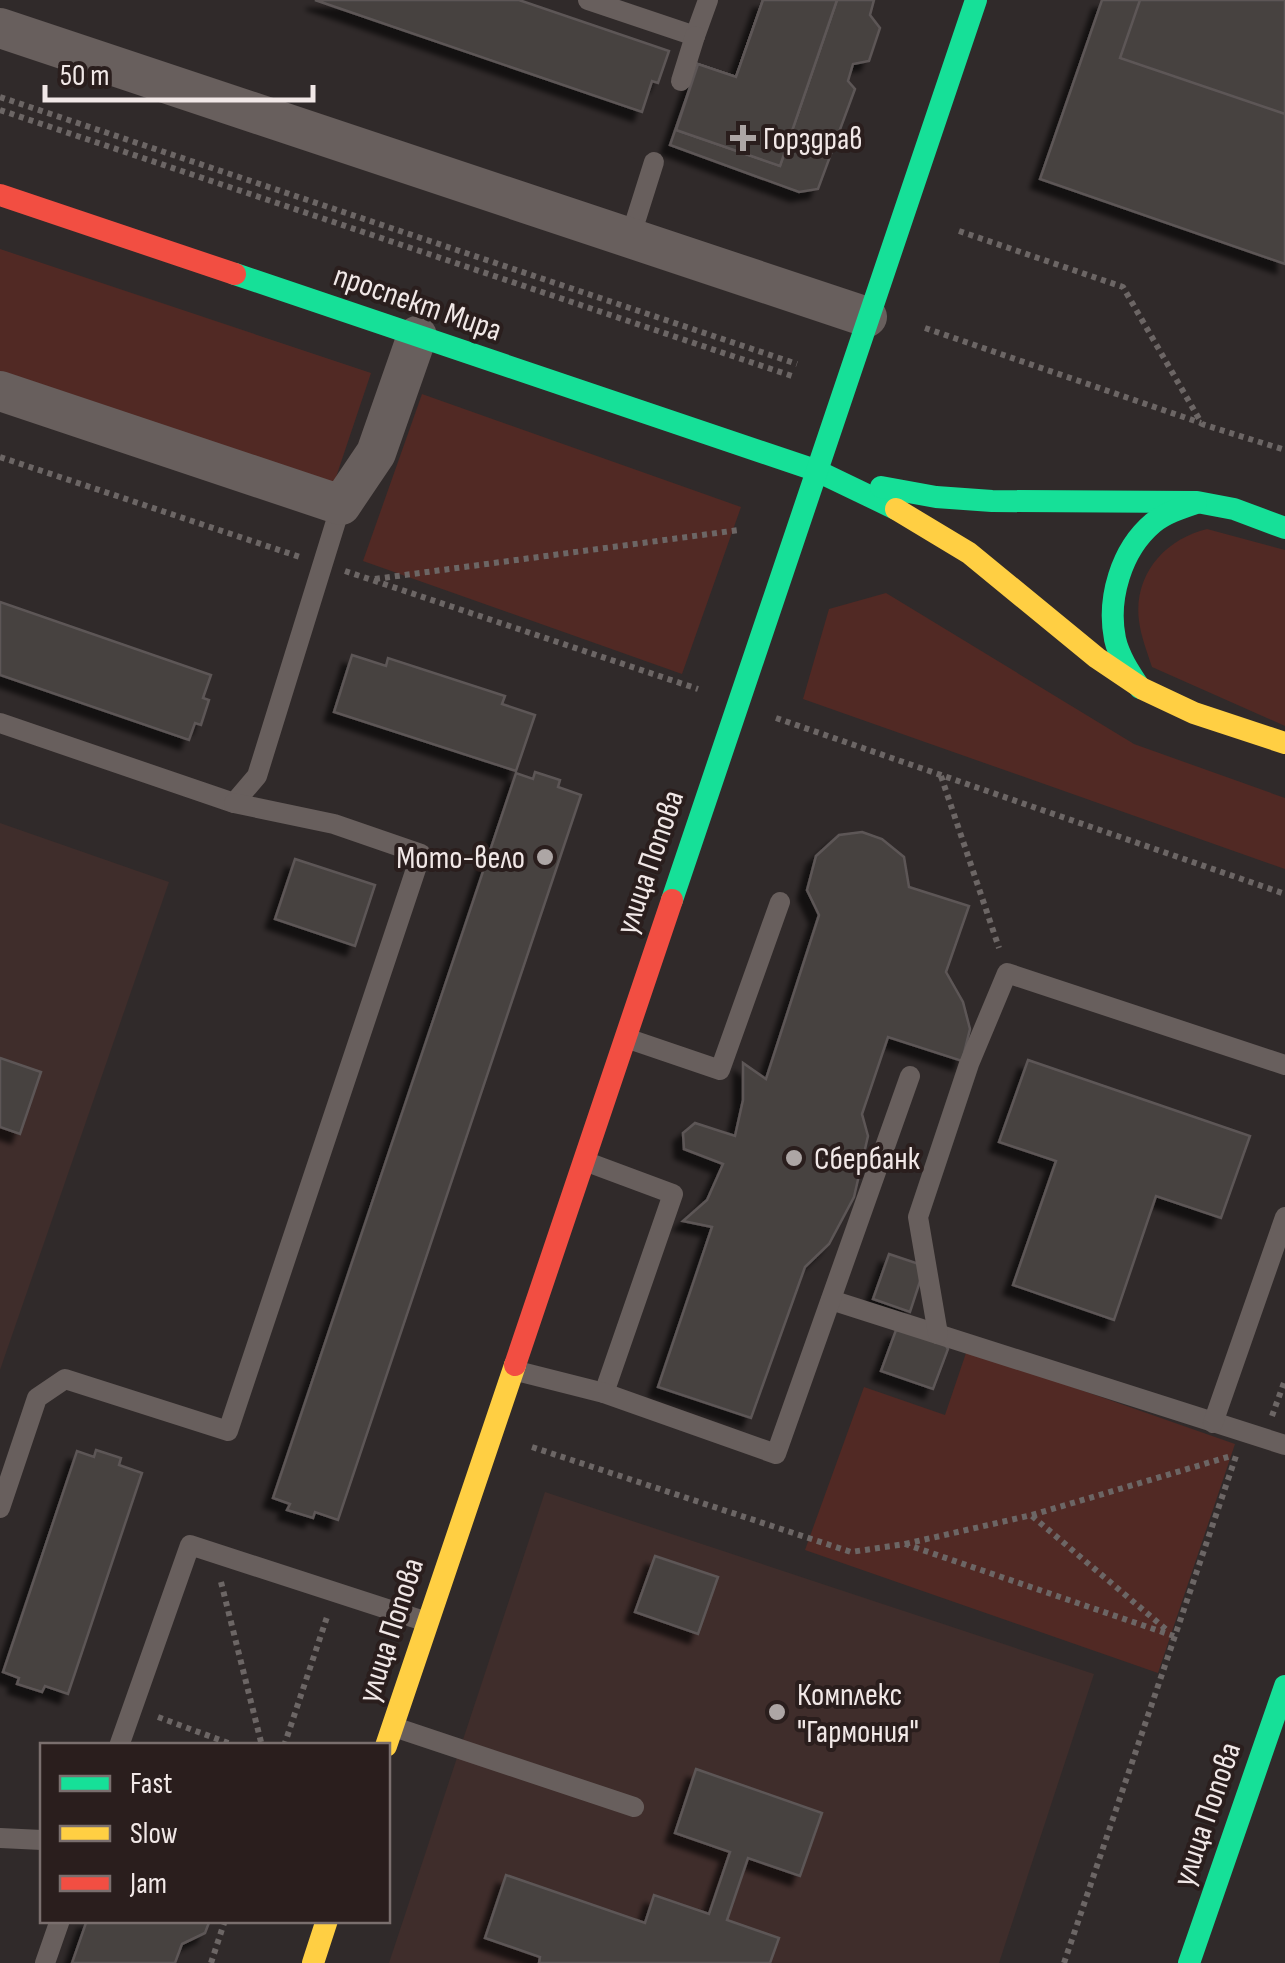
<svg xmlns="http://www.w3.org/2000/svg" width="1285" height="1963" viewBox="0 0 1285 1963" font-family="'Sofia Sans Condensed',sans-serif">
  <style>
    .built { fill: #3f2d2b }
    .green { fill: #512924 }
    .building { fill: #474241; stroke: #5d5757; stroke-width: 2.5; filter: url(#shadow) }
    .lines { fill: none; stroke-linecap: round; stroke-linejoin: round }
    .path { stroke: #6c6665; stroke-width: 6; stroke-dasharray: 5 5; stroke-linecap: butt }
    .lane { stroke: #685f5d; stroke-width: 20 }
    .street { stroke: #685f5d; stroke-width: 40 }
    .fast { stroke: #16e098; stroke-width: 22 }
    .slow { stroke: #ffcf43; stroke-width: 22 }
    .jam { stroke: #f24e42; stroke-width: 22 }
    .poi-dot { fill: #ada6a5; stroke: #2a1e1d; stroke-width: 4 }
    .labels { text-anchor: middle; stroke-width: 8; stroke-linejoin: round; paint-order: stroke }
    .poi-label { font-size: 32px; fill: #f1e8e7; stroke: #2a1e1d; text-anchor: start }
    .street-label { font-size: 32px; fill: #f1e8e7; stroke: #2a1e1d }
  </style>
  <defs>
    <filter id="shadow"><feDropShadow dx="-9" dy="9" stdDeviation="2.5" flood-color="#0009"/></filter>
  </defs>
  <rect width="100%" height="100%" fill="#302a2a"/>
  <!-- built -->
  <g class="built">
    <polygon points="0,823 169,882 0,1370"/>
    <polygon points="545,1492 1094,1674 999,1963 389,1963"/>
  </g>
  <!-- green -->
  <g class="green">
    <polygon points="0,249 371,373 332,489 0,380"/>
    <polygon points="422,394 741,507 682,674 363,561"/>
    <path d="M1207 529 1285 550V726L1152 667C1147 652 1141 636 1139 621 1133 575 1165 539 1207 529Z"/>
    <polygon points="886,593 1134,744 1285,798 1285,869 803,699 829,609"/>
    <polygon points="967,1350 1235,1444 1158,1673 805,1550 864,1387 945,1415"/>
  </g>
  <!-- building -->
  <g class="building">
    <polygon points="315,0 519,0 669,51 658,83 652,81 642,112"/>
    <polygon points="763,0 874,0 870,15 880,28 869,61 853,64 848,81 855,89 818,189 799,192 670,145 698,64 736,77"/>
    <polygon points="763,0 837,0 780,166 676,130 698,64 736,77"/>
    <polygon points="763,0 837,0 780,166 676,130 698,64 736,77"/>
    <polygon points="1102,0 1285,0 1285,264 1040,179"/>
    <polygon points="1140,0 1285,0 1285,114 1120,58"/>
    <polygon points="0,602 211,675 203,698 209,700 201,725 195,723 189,740 0,675"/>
    <polygon points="352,655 386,666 388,658 505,696 502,704 535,715 516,771 334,712"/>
    <polygon points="535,772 560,780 558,787 581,795 338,1520 315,1512 313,1518 287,1510 290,1504 273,1498 516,773 533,779"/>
    <polygon points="862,832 882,839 904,857 909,887 969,906 946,972 963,1002 970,1029 962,1061 888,1037 862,1114 868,1136 854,1197 829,1244 805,1267 751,1418 658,1387 712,1227 683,1221 707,1200 723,1164 684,1149 683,1133 695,1123 735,1136 743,1100 743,1063 766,1079 819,915 807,890 816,856 839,835"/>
    <polygon points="295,859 375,885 355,946 275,919"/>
    <polygon points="0,1058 41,1072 20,1134 0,1127"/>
    <polygon points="1028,1060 1250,1136 1221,1218 1156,1196 1114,1320 1013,1285 1056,1161 999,1142"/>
    <polygon points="889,1254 925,1266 910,1312 873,1299"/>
    <polygon points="896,1330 938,1334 948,1349 933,1389 881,1371"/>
    <polygon points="96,1450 121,1458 119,1465 142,1473 68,1694 45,1686 42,1692 17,1684 19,1678 3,1672 77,1451 94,1457"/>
    <polygon points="655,1556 718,1577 698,1634 635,1612"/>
    <polygon points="696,1769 822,1813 800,1876 748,1858 727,1920 779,1938 770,1963 539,1963 540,1957 485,1938 506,1875 645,1923 654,1895 709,1914 730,1852 675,1833"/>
    <polygon points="87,1920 210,1920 205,1933 182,1944 175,1963 72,1963"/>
  </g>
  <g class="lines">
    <!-- path -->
    <g class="path">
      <polyline points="0,97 797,364"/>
      <polyline points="0,110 792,376"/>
      <polyline points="959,231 1123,287 1202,424 1285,450"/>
      <polyline points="925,328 1201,423"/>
      <polyline points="0,457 300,557"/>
      <polyline points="345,571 698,689"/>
      <polyline points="375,579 739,530"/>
      <polyline points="776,718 1285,894"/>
      <polyline points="941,776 999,948"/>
      <polyline points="1272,1416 1285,1380"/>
      <polyline points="532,1447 851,1552 905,1544 1174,1636"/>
      <polyline points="1032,1516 1168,1631"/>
      <polyline points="905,1544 1032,1515 1231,1456"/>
      <polyline points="221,1582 262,1746"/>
      <polyline points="158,1717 236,1746"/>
      <polyline points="284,1746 328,1614"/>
      <polyline points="211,1963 225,1920"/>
      <polyline points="1064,1963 1236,1456"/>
    </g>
    <!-- lane -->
    <g class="lane">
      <polyline points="588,0 695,36 708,0"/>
      <polyline points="681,81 695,36"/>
      <polyline points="630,238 654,162"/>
      <polyline points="0,723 234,803 257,776 341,505"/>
      <polyline points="626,1038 720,1070 780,902"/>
      <polyline points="587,1162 673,1194 604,1393"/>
      <polyline points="831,1300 1285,1445"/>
      <polyline points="938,1334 918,1217 969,1064 1007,973 1285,1065"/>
      <polyline points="513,1370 604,1393 776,1454 910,1076"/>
      <polyline points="1213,1423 1285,1217"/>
      <polyline points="0,1508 37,1398 65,1379 228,1431 421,854 334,824 234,803"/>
      <polyline points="394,1727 634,1807"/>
      <polyline points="119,1746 190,1545 424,1621"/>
      <polyline points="0,1838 42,1840"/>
      <polyline points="45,1963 60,1920"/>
    </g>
    <!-- street -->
    <g class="street">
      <polyline points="0,28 867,317"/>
      <polyline points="0,391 341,505 376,453 417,336"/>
    </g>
    <!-- fast -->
    <g class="fast">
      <polyline points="235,274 815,470 896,509"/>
      <polyline points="881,487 936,497 992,501 1197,502 1234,509 1285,528"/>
      <path d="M1140 688C1130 673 1119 657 1115 639 1107 599 1121 550 1153 523 1165 513 1181 508 1196 503"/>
      <polyline points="672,900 976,0"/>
      <polyline points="1189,1963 1285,1686"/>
    </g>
    <!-- slow -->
    <g class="slow">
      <polyline points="896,509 969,553 1097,658 1143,689 1194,713 1285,743"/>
      <polyline points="386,1746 515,1365"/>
      <polyline points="313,1963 327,1920"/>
    </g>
    <!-- jam -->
    <g class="jam">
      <polyline points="0,195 235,274"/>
      <polyline points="515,1365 672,900"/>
    </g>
  </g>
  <!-- markers -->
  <g class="poi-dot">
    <path d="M738 123h10v10h10v10h-10v10h-10v-10h-10v-10h10z"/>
    <circle cx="545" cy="857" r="10"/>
    <circle cx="794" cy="1158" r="10"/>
    <circle cx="777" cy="1712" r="10"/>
  </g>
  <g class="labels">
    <!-- poi labels -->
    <g class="poi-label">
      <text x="763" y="149">Горздрав</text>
      <text x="525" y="868" text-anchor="end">Мото-вело</text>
      <text x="814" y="1169">Сбербанк</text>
      <text x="797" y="1705">Комплекс<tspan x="797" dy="37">"Гармония"</tspan></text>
    </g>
    <!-- street labels -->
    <g class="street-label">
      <text transform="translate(418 302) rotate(19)" y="11">проспект Мира</text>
      <text transform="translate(649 862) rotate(-71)" y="11">улица Попова</text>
      <text transform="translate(390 1630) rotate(-72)" y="11">улица Попова</text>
      <text transform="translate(1206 1814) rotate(-71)" y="11">улица Попова</text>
    </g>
  </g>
  <!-- legend -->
  <rect x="40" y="1743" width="350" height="180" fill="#2a1e1d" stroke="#7a6f6e" stroke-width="2.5"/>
  <rect x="60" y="1776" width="50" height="15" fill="#16e098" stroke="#7a6f6e" stroke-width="2.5"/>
  <text x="130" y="1793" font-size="30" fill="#f1e8e7">Fast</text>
  <rect x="60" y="1826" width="50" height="15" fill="#ffcf43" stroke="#7a6f6e" stroke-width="2.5"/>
  <text x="130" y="1843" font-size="30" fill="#f1e8e7">Slow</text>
  <rect x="60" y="1876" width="50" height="15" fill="#f24e42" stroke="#7a6f6e" stroke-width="2.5"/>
  <text x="130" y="1893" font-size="30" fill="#f1e8e7">Jam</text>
  <!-- scale -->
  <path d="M45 85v15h268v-15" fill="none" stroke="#f1e8e7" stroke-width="5"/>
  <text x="60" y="85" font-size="30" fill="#f1e8e7" stroke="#2a1e1d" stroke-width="8" paint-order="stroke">50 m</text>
</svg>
